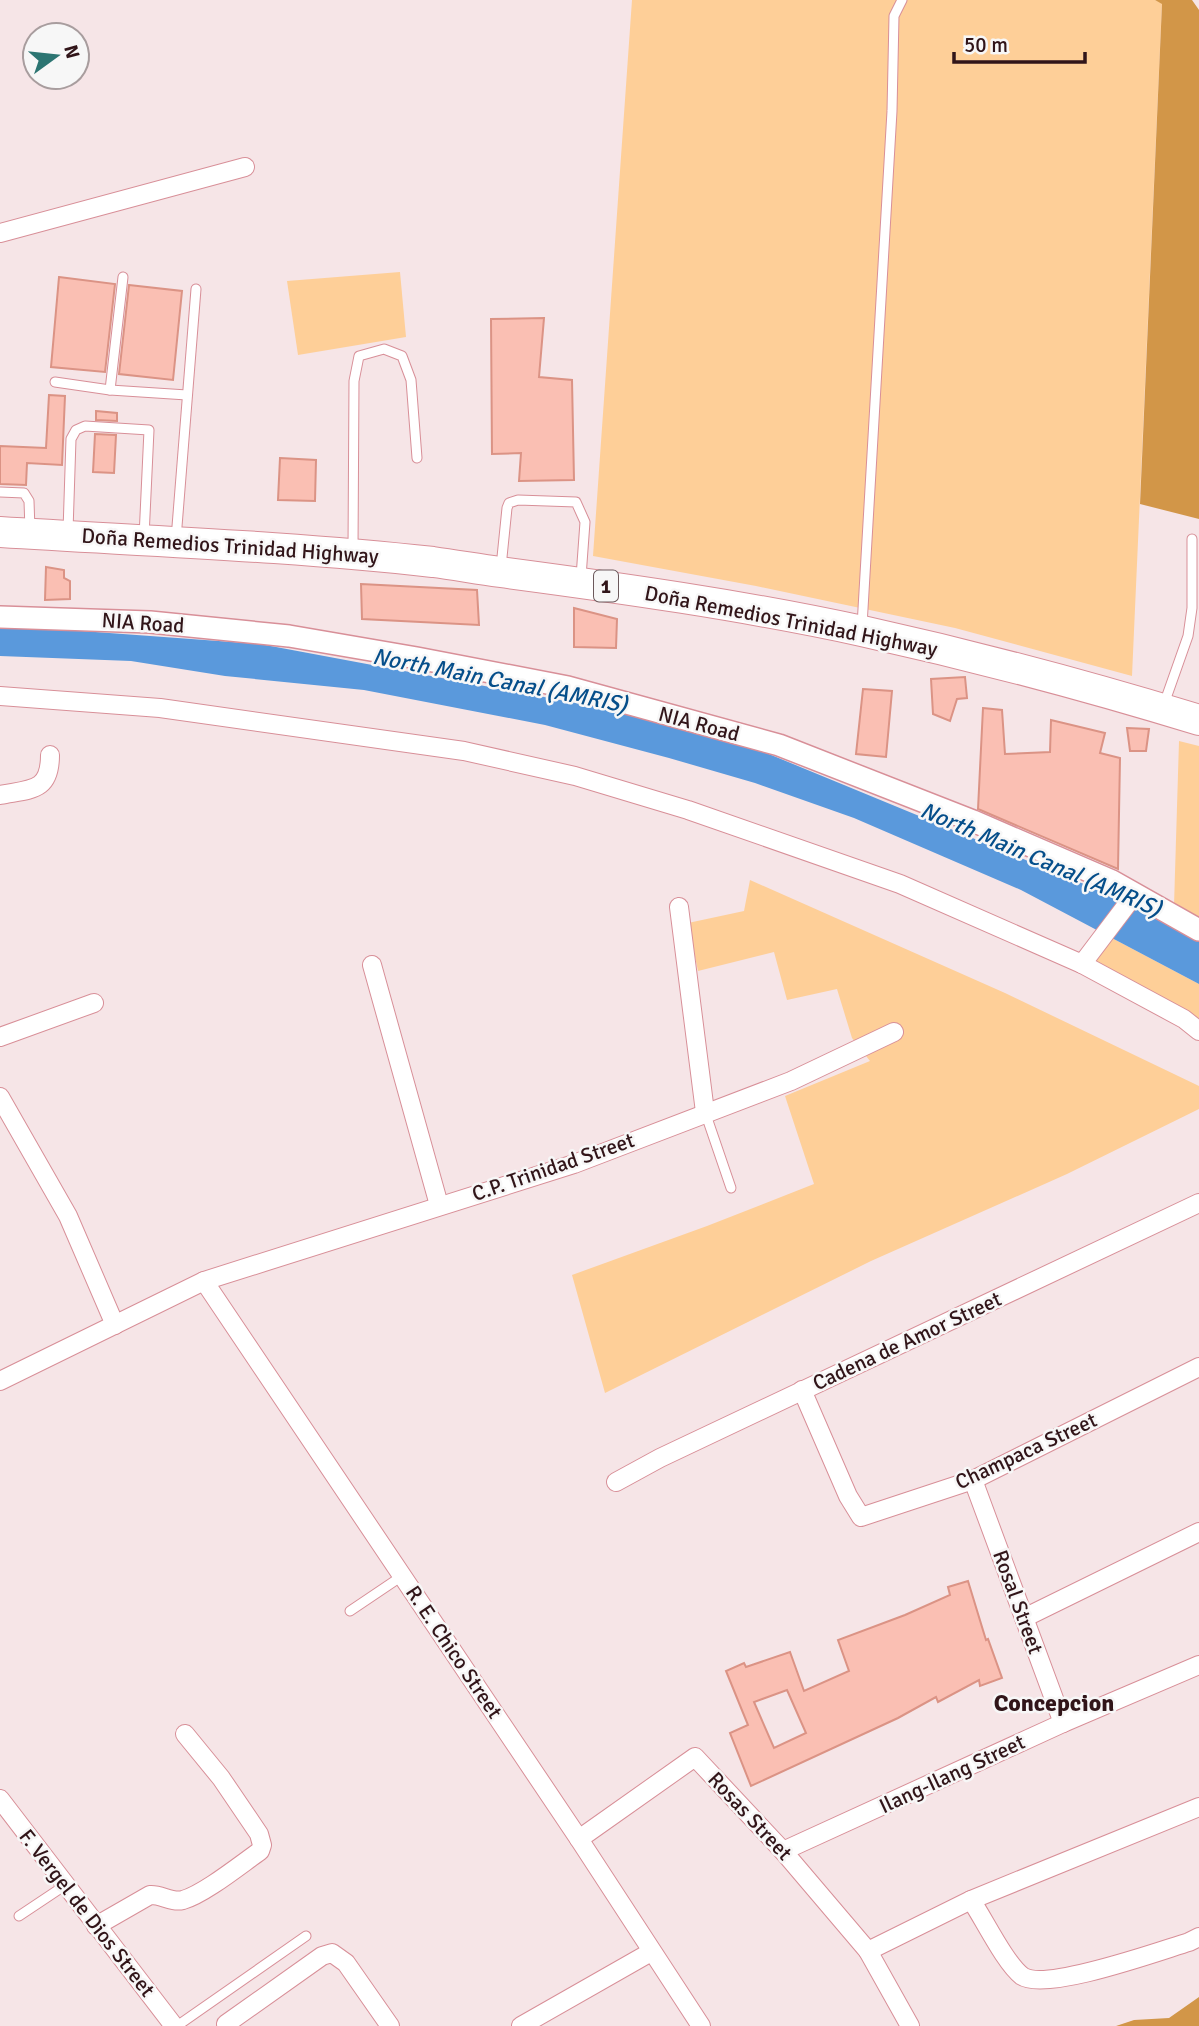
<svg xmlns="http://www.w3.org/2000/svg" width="1199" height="2026" viewBox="0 0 1199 2026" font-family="Signika,sans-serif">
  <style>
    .green { fill: #fecf98 }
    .forest { fill: #d29648 }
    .water { fill: #5a99dc }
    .building { fill: #fabfb3; stroke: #db9385; stroke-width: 2; fill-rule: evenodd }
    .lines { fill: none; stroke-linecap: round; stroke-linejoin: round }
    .service-casing { stroke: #d88f98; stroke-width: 11 }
    .minor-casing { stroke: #d88f98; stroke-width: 20 }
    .tertiary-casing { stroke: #d88f98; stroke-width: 24 }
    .trunk-casing { stroke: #d88f98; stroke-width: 32 }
    .service { stroke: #fff; stroke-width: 9 }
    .minor { stroke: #fff; stroke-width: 18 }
    .tertiary { stroke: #fff; stroke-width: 21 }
    .trunk { stroke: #fff; stroke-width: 30 }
    .labels { text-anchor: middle; stroke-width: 5; stroke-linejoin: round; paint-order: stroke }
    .shield { fill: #f7f7f7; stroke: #6c595c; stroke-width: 2 }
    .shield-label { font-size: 19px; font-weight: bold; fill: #311519 }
    .street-label { font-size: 21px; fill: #311519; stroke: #f7f7f7 }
    .water-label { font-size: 23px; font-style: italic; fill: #054e8a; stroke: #f7f7f7 }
    .quarter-label { font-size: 24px; font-weight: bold; fill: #311519; stroke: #f7f7f7 }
  </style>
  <rect width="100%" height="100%" fill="#f6e5e7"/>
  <!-- green -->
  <g class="green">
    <polygon points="632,0 1155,0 1162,3 1132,676 955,628 756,586 593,556"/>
    <polygon points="400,272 406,337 298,355 287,281"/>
    <polygon points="1179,741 1199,746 1199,920 1174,906"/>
    <polygon points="750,880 1005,993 1199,1086 1199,1109 1067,1174 871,1261 605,1393 572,1275 707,1226 814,1184 785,1096 870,1061 852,1038 837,989 787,1000 774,952 698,971 688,923 744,911"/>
    <polygon points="1110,937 1199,984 1199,1020 1092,963"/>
  </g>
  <!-- forest -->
  <g class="forest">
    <polygon points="1155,0 1192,0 1199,10 1199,519 1140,504 1162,4"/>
    <polygon points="1199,1997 1199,2026 1116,2026 1134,2020 1169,2018"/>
  </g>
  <!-- water -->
  <polygon class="water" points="0,625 260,644 603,708 764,752 1113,896 1199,942 1199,984 1021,890 854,818 755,783 669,758 545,725 364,690 225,676 131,661 0,656"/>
  <!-- building -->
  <g class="building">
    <polygon points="59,277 115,284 105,372 51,367"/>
    <polygon points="129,285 182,291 173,380 119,374"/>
    <polygon points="544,318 539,377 572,380 574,480 519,481 521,453 492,454 491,319"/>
    <polygon points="49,395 65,396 62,465 27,463 26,485 0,484 0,446 46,448"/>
    <polygon points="96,411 117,413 117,421 96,420"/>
    <polygon points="95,434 116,435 114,473 93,472"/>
    <polygon points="280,458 316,460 315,501 278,500"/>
    <polygon points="46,567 64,570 64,578 70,581 70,599 45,600"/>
    <polygon points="361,584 477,590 479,625 362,619"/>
    <polygon points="574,608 617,619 616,648 574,647"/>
    <polygon points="965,677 967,698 957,699 950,721 933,714 931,679"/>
    <polygon points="863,689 892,691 886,757 856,754"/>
    <polygon points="983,708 1002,710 1005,754 1050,752 1051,720 1105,733 1100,753 1120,758 1118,869 978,809"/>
    <polygon points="1127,728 1149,729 1146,751 1130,751"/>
    <path d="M968 1581 986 1640 988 1639 1002 1678 980 1686 979 1680 938 1702 936 1697 898 1718 751 1786 730 1733 748 1725 726 1671 744 1663 746 1667 790 1652 804 1691 849 1671 838 1640 905 1615 950 1595 948 1587ZM787 1690 806 1733 774 1748 754 1702Z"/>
  </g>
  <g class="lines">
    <!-- service casing -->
    <g class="service-casing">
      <g id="service">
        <polyline points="55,382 110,390 187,395"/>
        <polyline points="110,390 123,277"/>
        <polyline points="0,492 24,493 29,501 30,530"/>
        <polyline points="68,531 71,439 76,430 85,426 149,430 144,537"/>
        <polyline points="176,539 196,289"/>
        <polyline points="353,549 354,381 359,356 384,349 402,356 411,380 417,458"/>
        <polyline points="501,567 507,508 509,503 518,500 576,502 585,522 581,577"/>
        <polyline points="862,626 892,111 894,16 902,0"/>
        <polyline points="1164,704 1188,636 1192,608 1192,539"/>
        <polyline points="705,1112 731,1188"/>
        <polyline points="350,1611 402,1576"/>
        <polyline points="19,1916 64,1886"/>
        <polyline points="177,2026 306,1936"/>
      </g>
    </g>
    <!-- minor casing -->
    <g class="minor-casing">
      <g id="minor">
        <polyline points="0,233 245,167"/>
        <polyline points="0,696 160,708 464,751 575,776 688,810 900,884 1082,964 1184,1019 1199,1031"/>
        <path d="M0 795C31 789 50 792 50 755"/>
        <polyline points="679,907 705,1112"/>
        <polyline points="1082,964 1135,894"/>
        <polyline points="372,965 439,1205"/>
        <polyline points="0,1037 94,1003"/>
        <polyline points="0,1097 68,1216 115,1325"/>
        <polyline points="204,1281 579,1839 701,2026"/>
        <polyline points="0,1381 204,1281 574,1164 791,1081 894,1032"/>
        <polyline points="802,1390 848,1496 861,1517 973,1480 1199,1367"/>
        <polyline points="973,1480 1063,1723"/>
        <polyline points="616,1482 660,1458 1199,1203"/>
        <polyline points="1024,1618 1199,1532"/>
        <polyline points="0,1799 174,2026"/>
        <polyline points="579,1839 695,1757 783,1851 868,1951 971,1900 1199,1807"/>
        <polyline points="783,1851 1063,1723 1199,1665"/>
        <path d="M971 1900C984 1919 1005 1963 1022 1976 1046 1992 1159 1951 1189 1942L1199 1937"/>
        <path d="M96 1926 150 1895C161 1894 171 1903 183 1900 204 1894 240 1865 260 1851L262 1845 259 1834 221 1778 185 1734"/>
        <polyline points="868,1951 910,2026"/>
        <polyline points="226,2024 322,1956 332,1953 346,1963 390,2026"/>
        <polyline points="521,2026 651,1952"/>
      </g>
    </g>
    <!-- tertiary casing -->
    <g class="tertiary-casing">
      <polyline id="tertiary" points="0,617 150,622 289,636 417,658 568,687 779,745 973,821 1112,881 1199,930"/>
    </g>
    <!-- trunk casing -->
    <g class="trunk-casing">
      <path id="trunk" d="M0 532C144 541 289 546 433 562 455 565 478 569 500 572 621 588 742 605 862 631 975 656 1088 686 1199 720"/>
    </g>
    <!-- service -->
    <use href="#service" class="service"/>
    <!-- minor -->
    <use href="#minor" class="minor"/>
    <!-- tertiary -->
    <use href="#tertiary" class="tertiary"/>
    <!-- trunk -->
    <use href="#trunk" class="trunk"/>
  </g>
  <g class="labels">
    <!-- shield labels -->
    <rect class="shield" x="594" y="570.5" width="24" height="31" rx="5"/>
    <g class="shield-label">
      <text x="606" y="593">1</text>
    </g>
    <!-- street labels -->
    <g class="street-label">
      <text transform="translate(230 546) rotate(4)" y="7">Doña Remedios Trinidad Highway</text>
      <text transform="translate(791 621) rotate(11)" y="7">Doña Remedios Trinidad Highway</text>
      <text transform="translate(143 623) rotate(4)" y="7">NIA Road</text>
      <text transform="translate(699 724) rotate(15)" y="7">NIA Road</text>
      <text transform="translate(553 1167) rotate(-19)" y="7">C.P. Trinidad Street</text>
      <text transform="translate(907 1341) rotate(-25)" y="7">Cadena de Amor Street</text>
      <text transform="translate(1026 1451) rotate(-25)" y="7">Champaca Street</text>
      <text transform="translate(1018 1602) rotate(70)" y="7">Rosal Street</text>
      <text transform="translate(454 1652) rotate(56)" y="7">R. E. Chico Street</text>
      <text transform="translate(952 1774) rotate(-25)" y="7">Ilang-Ilang Street</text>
      <text transform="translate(750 1816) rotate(47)" y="7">Rosas Street</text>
      <text transform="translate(87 1913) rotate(52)" y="7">F. Vergel de Dios Street</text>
    </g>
    <!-- water labels -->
    <g class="water-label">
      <text transform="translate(500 680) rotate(11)" y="8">North Main Canal (AMRIS)</text>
      <text transform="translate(1041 859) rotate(23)" y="8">North Main Canal (AMRIS)</text>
    </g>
    <!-- quarter labels -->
    <g class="quarter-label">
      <text x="1054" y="1711">Concepcion</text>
    </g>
  </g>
  <!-- north arrow -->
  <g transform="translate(56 56) rotate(75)"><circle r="33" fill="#f7f7f7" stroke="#a89d9e" stroke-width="2"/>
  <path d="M0-5L12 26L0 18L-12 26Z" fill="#2c7572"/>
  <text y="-10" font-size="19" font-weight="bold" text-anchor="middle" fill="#311519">N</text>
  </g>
  <!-- scale -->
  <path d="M954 52v10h131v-10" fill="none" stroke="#311519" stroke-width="3.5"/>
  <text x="964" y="52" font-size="21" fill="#311519" stroke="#f7f7f7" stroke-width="5" paint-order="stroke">50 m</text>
</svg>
